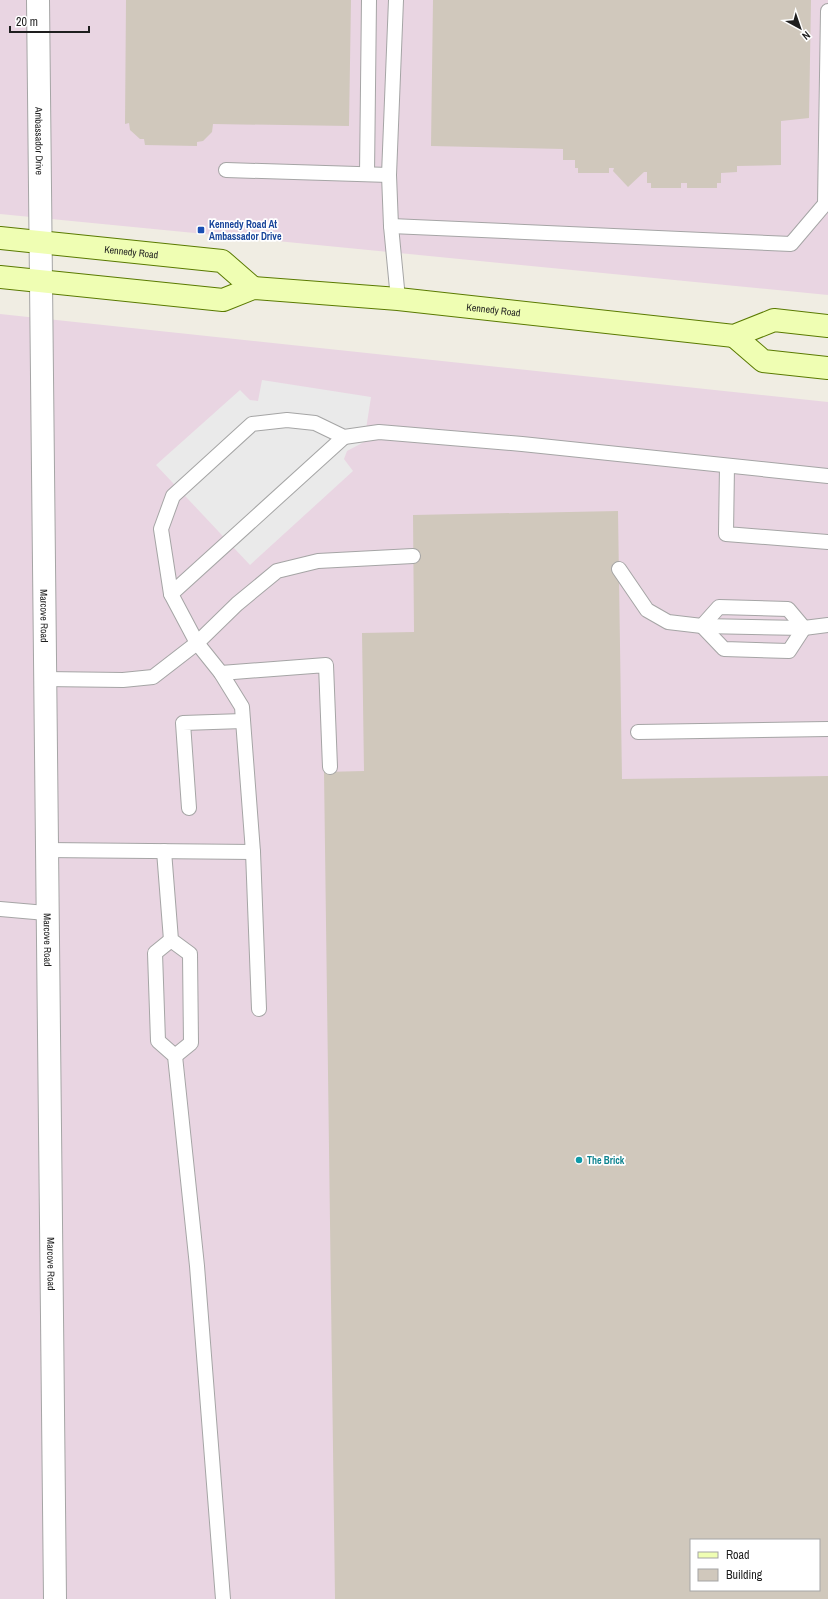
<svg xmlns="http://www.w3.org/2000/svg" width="828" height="1599" viewBox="0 0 828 1599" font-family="'Archivo Narrow',sans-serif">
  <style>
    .industrial { fill: #e9d5e2; fill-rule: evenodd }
    .parking { fill: #eaeaea }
    .building { fill: #d0c8bc; fill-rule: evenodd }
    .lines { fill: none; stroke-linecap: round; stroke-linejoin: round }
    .service-casing { stroke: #a5a5a5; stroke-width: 16 }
    .minor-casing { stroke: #a5a5a5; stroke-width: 24 }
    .secondary-casing { stroke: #5a7a00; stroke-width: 24 }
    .service { stroke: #fff; stroke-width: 14 }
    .minor { stroke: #fff; stroke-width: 22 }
    .secondary { stroke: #effeb3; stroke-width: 22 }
    .transit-dot { fill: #1a4fb4; stroke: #fff; stroke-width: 1.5 }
    .culture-dot { fill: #0f9aa8; stroke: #fff; stroke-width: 1.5 }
    .labels { text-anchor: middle; stroke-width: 3.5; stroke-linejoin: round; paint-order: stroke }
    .street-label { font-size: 10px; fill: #1e1e1e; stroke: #fff }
    .transit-label { font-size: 10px; font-weight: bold; fill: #164399; stroke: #fff; text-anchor: start }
    .culture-label { font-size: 10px; font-weight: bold; fill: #0d838f; stroke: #fff; text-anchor: start }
  </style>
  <rect width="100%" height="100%" fill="#f0ede3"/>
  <!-- industrial -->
  <g class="industrial">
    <polygon points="0,0 828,0 828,295 0,214"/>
    <path d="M0 314 828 402V1599H0ZM691 1540H819V1590H691Z"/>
  </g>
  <!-- parking -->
  <polygon class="parking" points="262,380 371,397 364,442 347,451 344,459 353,471 250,565 156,465 240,390 250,400 258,401"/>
  <!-- building -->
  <g class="building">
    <polygon points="126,0 351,0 349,126 213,124 212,132 203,141 197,142 197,146 145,145 144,139 140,139 130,130 129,123 125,124"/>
    <polygon points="433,0 811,0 809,118 781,121 781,165 737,166 737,172 721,173 721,183 717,183 717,188 687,188 687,183 681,183 681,188 651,188 651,183 647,183 647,172 644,172 628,187 613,171 614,168 609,168 609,173 578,173 578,168 575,168 575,160 563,160 563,149 431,146"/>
    <path d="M618 511 622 779 828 776V1599H335L324 772 364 771 362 633 414 632 413 515ZM691 1540H819V1590H691Z"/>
  </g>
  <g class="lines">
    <!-- service casing -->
    <g class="service-casing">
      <g id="service">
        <polyline points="396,0 389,175 391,226 398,299"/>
        <polyline points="226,170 389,175"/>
        <polyline points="367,174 369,0"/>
        <polyline points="391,226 791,244 825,204 828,11"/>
        <polyline points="727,466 726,534 828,542"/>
        <polyline points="619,569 647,610 668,622 702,626 804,628 828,625"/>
        <polyline points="171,594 344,437"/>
        <polyline points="702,626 724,649 789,651 804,628"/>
        <polyline points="702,626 719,607 788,609 804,628"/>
        <polyline points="221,673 326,665 330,767"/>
        <polyline points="44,679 123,680 153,677 197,643 237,604 277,571 318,561 413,556"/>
        <polyline points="638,732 828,729"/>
        <polyline points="189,808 183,723 243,721"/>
        <polyline points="46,850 253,852 242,707 221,673 197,643 171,594 161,529 173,496 252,424 287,420 315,423 344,437 379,432 522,444 828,476"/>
        <polyline points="164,851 171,940 190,954 191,1043 175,1056"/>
        <polyline points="253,852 259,1009"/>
        <polyline points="0,909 46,913"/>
        <polyline points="171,940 155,953 158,1041 175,1056 197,1266 223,1599"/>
      </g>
    </g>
    <!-- minor casing -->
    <g class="minor-casing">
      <g id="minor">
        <path id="s1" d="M38 0 55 1599"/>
      </g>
    </g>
    <!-- secondary casing -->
    <g class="secondary-casing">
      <g id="secondary">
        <path id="s2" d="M0 238 222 261 253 288"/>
        <path id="s3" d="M0 277 223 300 253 288 398 299 734 336 774 320 828 326"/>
        <polyline points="734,336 763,361 828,368"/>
      </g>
    </g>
    <!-- service -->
    <use href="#service" class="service"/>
    <!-- minor -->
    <use href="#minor" class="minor"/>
    <!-- secondary -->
    <use href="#secondary" class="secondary"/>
  </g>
  <!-- markers -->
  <rect class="transit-dot" x="197" y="226" width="8" height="8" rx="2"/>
  <circle class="culture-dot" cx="579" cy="1160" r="4"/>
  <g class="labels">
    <!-- street labels -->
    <g class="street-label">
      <text dy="4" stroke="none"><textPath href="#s1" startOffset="141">Ambassador Drive</textPath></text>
      <text dy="4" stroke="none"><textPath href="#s2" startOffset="132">Kennedy Road</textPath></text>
      <text dy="4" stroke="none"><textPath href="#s3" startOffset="498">Kennedy Road</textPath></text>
      <text dy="4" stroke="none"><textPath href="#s1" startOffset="616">Marcove Road</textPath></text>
      <text dy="4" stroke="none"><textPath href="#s1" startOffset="940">Marcove Road</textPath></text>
      <text dy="4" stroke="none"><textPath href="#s1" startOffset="1264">Marcove Road</textPath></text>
    </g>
    <!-- transit labels -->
    <g class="transit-label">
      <text x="209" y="228">Kennedy Road At<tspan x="209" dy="12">Ambassador Drive</tspan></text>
    </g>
    <!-- culture labels -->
    <g class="culture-label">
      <text x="587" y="1164">The Brick</text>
    </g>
  </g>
  <!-- legend -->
  <rect x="690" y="1539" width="130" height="52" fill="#ffffff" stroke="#a5a5a5"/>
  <rect x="698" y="1552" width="20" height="6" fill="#effeb3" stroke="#a5a5a5"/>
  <text x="726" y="1559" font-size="12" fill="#1e1e1e">Road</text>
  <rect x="698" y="1569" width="20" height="12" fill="#d0c8bc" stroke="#a5a5a5"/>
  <text x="726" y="1579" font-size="12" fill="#1e1e1e">Building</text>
  <!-- north arrow -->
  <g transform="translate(800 28) rotate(140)" stroke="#ffffff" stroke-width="3" paint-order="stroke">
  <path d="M0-3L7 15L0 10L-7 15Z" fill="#1e1e1e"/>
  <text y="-6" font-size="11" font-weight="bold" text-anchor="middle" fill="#1e1e1e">N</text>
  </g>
  <!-- scale -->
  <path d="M10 26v6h79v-6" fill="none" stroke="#1e1e1e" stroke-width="2"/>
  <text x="16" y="26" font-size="12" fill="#1e1e1e" stroke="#ffffff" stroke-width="3" paint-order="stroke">20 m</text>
</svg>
